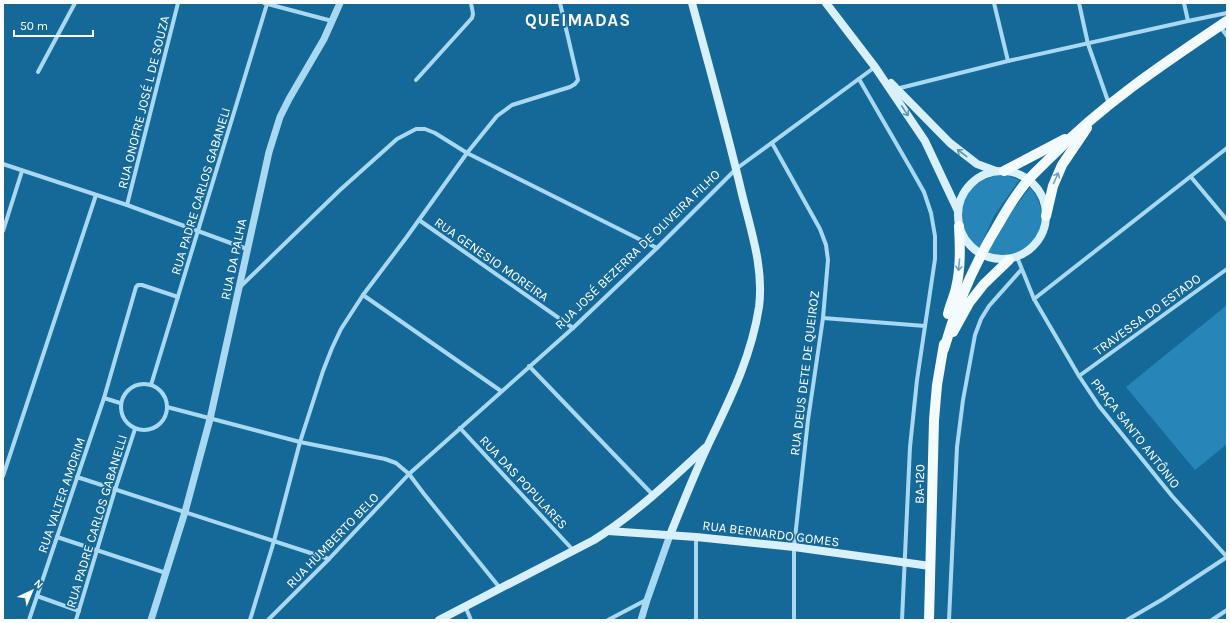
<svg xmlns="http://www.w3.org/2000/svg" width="1230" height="623" viewBox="0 0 1230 623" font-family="Karla,sans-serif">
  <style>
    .green { fill: #2885b7 }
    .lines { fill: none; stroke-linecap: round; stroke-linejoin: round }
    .minor { stroke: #a9d9f2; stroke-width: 4 }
    .tertiary { stroke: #a9d9f2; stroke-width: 7 }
    .secondary { stroke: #d8effc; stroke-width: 8 }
    .primary { stroke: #f4fbff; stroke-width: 10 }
    .oneway { stroke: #5998bc }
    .oneway2 { stroke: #6ea3c2 }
    .labels { text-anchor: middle; stroke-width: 3.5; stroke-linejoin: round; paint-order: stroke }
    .street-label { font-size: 13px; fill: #fff; stroke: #156999 }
    .district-label { font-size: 17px; font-weight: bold; letter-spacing: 1px; fill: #fff; stroke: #156999 }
  </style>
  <rect width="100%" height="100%" fill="#156999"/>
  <!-- green -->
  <g class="green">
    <path d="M1001 175 1009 176 1019 180 994 216 979 249C948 223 960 179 1001 175Z"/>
    <path d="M1030 187C1059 222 1029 266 986 253L1007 218Z"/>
    <polygon points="1227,305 1227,444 1195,470 1126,387"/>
  </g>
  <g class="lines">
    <!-- minor -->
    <g class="minor">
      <polyline points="264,3 332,21"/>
      <polyline points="994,3 1008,61"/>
      <polyline points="1079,3 1088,44 1109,104"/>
      <polyline points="1184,3 1188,21 1227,13"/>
      <polyline points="1220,26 1227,36"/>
      <polyline points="38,72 75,3"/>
      <polyline points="859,79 911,169 924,192 931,213 935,236 935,259 917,380 910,447 902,620"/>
      <polyline points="416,80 472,18 473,14 471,3"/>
      <polyline points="896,89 1008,61 1188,21"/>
      <polyline points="772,143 820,229 826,245 828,260 823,318 808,420 794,547 794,620"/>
      <polyline points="3,164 127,205 247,249"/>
      <polyline points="1191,177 1227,220"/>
      <polyline points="127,205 178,3"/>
      <polyline points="419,220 573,328"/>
      <polyline points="3,231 22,171"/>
      <polyline points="1017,257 1034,299 1079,376 1099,406 1172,496 1227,557"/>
      <polyline points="240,287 340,190 397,139 416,129 425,129 435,133 467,153 657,248"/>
      <polyline points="363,295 501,391"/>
      <polyline points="1034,299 1227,148"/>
      <polyline points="823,318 925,326"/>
      <polyline points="529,366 653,495"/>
      <polyline points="1079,376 1227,269"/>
      <circle cx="144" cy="407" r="23"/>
      <polyline points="151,385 267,4"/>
      <polyline points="104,398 136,287 138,285 142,285 178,297"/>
      <polyline points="167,407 300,442 385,459 396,463 409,474 424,494 500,588"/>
      <polyline points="460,428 573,550"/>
      <polyline points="3,476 96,195"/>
      <polyline points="77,477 329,559"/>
      <polyline points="57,537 166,573"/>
      <polyline points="696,537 696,620"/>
      <polyline points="37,596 79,611"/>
      <polyline points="465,606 471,620"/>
      <polyline points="29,620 104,398 120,403"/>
      <polyline points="76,620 115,490 135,429"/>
      <polyline points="250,620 274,541 300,442 323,371 332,348 341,329 363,295 406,238 467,153 497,116 512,105 570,87 575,84 578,80 560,3"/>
      <polyline points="268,620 329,559 409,474 573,328 657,248 736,169 875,67"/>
      <polyline points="608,620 646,600"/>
      <polyline points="949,620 957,447 963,400 975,335 981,319 989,306 1021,270"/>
      <polyline points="1127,620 1163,599 1227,557"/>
      <polyline points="1212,620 1227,610"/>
    </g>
    <!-- tertiary -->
    <g class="tertiary">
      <polyline points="151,620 185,512 210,419 269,152 280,117 289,99 324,39 340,3"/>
      <polyline points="641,620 647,600 670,535"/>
    </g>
    <!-- secondary -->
    <g class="secondary">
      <polyline points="826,3 875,67 925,141 958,211"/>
      <polyline points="891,83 950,143 977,164 996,171"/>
      <circle cx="1002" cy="215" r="44"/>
      <polyline points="608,531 696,537 794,547 930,566"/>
      <path d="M670 535C682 505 694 475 708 445 730 399 751 358 759 307 764 268 751 231 742 194 727 130 709 66 692 3"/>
      <path d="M439 620 594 540C635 514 670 481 705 448"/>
    </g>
    <!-- primary -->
    <g class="primary">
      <polyline points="1004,171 1065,139"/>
      <polyline points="1046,216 1053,186 1062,165 1087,128"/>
      <path d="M948 314C950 305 954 297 956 288 961 267 960 246 959 226"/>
      <polyline points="953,332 969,303 984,284 1009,260"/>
      <path d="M944 349C957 303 973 266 998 225 1007 209 1017 193 1028 180 1036 171 1044 164 1052 156 1104 103 1166 62 1227 21"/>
      <polyline points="929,620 934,420 937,385 944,344"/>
    </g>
  </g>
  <!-- one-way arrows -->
  <defs><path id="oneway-shaft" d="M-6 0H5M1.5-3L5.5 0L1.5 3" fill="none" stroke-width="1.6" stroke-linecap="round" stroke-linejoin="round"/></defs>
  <g class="oneway">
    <use href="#oneway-shaft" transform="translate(905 111) rotate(56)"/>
    <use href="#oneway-shaft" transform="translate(962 153) rotate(-143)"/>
  </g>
  <g class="oneway2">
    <use href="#oneway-shaft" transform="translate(1056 178) rotate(-66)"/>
    <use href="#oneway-shaft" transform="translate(959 265) rotate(95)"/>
  </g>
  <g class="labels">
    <!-- street labels -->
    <g class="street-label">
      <text transform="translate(143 102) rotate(-76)" y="5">RUA ONOFRE JOSÉ L DE SOUZA</text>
      <text transform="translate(200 191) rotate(-73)" y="5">RUA PADRE CARLOS GABANELI</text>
      <text transform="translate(637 249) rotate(-44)" y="5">RUA JOSÉ BEZERRA DE OLIVEIRA FILHO</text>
      <text transform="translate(233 259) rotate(-78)" y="5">RUA DA PALHA</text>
      <text transform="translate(492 259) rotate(35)" y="5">RUA GENESIO MOREIRA</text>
      <text transform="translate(1147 314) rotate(-36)" y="5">TRAVESSA DO ESTADO</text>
      <text transform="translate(804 373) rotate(-83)" y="5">RUA DEUS DETE DE QUEIROZ</text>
      <text transform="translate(1136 433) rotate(52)" y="5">PRAÇA SANTO ANTÔNIO</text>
      <text transform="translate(524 482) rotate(47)" y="5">RUA DAS POPULARES</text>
      <text transform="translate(919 484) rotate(-89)" y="5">BA-120</text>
      <text transform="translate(61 495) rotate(-71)" y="5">RUA VALTER AMORIM</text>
      <text transform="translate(96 521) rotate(-73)" y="5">RUA PADRE CARLOS GABANELLI</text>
      <text transform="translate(771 533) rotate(7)" y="5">RUA BERNARDO GOMES</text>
      <text transform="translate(332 540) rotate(-46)" y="5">RUA HUMBERTO BELO</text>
    </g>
    <!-- district labels -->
    <g class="district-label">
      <text x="578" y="26">QUEIMADAS</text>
    </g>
  </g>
  <!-- border -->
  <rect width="1230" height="623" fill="none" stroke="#ffffff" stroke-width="8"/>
  <!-- north arrow -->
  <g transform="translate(32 591) rotate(44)" stroke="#156999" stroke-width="3" paint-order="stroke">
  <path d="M0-3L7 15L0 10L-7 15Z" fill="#ffffff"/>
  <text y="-6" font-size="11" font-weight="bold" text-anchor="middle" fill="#ffffff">N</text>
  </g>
  <!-- scale -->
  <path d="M14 30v6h79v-6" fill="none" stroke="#ffffff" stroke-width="2"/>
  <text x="20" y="30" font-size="12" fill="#ffffff" stroke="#156999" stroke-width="3" paint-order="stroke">50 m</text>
</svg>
